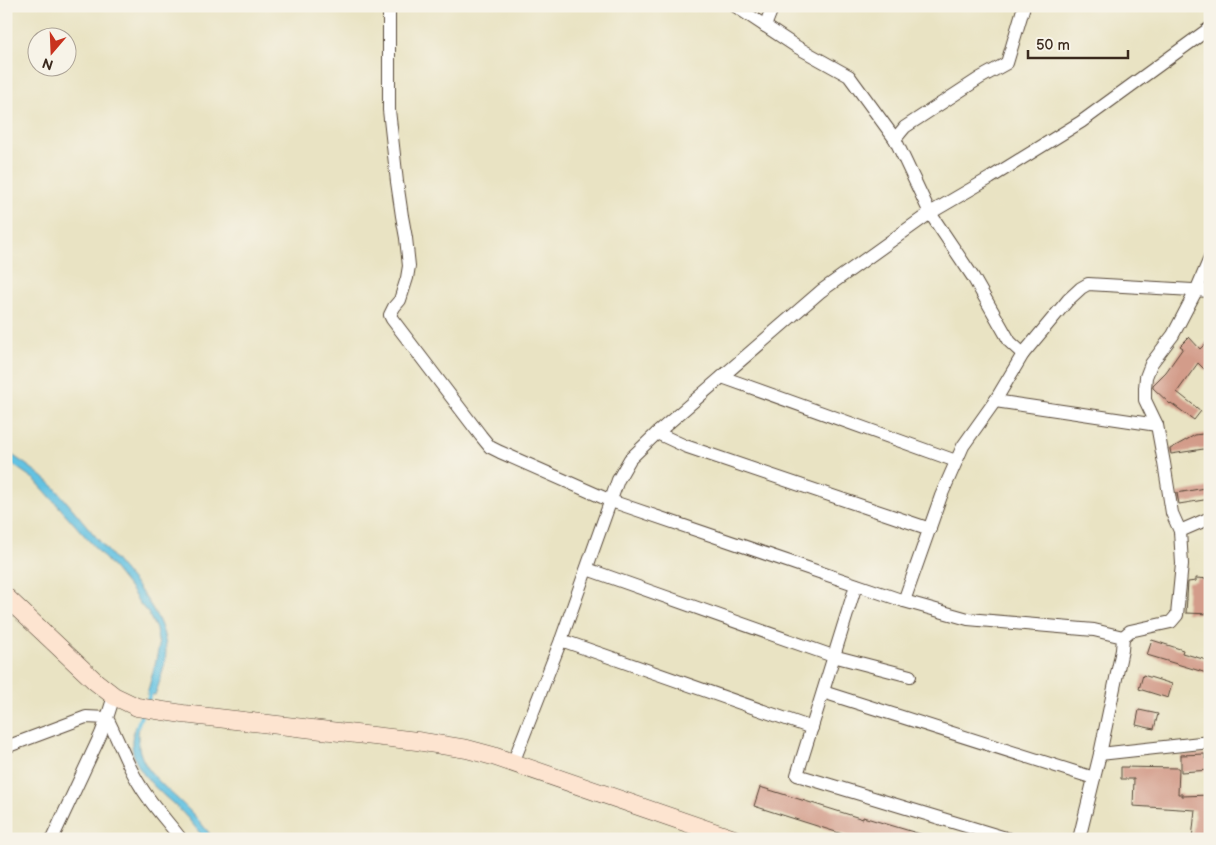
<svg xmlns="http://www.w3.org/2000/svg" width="1216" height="845" viewBox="0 0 1216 845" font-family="'Balsamiq Sans',sans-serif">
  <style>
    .water { fill: #63c2e2; stroke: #4f7680 }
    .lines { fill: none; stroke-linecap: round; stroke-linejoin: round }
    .stream { stroke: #63c2e2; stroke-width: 4 }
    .building { fill: #d39c8a }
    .street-casing { stroke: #554637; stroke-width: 14 }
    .secondary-casing { stroke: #554637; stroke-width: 19 }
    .street { stroke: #fff; stroke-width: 12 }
    .secondary { stroke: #fde4d0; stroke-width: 18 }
  </style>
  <rect width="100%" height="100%" fill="#f7f3e8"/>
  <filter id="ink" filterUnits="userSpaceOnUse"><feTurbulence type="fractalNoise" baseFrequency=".02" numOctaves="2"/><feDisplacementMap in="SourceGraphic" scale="10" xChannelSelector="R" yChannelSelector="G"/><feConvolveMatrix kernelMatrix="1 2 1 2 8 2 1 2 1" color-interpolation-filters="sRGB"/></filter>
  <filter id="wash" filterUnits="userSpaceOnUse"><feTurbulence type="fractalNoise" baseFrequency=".0096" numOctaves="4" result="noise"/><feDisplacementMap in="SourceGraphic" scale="20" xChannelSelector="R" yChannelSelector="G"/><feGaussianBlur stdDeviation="1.12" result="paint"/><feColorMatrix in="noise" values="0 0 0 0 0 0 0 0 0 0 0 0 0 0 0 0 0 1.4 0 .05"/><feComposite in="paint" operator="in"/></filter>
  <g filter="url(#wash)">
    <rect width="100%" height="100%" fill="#e9e3c3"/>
    <!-- water -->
    <g class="water">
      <path d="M6 451C24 463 41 474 56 489L137 586C153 608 170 632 165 661 163 672 159 684 155 695L147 694 155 665 159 646 156 629 148 613 140 604 131 590 115 570 45 491 35 480 6 460Z"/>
      <path d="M135 726 139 727C132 763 160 782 183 804 194 814 204 827 214 839H205C197 830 190 820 182 812 158 789 121 765 135 726Z"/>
    </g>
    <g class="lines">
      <!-- stream -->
      <g class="stream">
        <polyline points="146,704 152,690"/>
        <polyline points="136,730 142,713"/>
      </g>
    </g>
    <g id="blocks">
      <!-- building -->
      <g class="building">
        <polygon points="1189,337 1200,349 1210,339 1210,364 1205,370 1198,363 1177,392 1201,411 1194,420 1171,403 1170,404 1153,388 1153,385 1166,372 1183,348 1180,346"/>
        <polygon points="1210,433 1210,448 1171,454 1170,449 1195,435"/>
        <polygon points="1210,487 1210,499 1179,504 1177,493"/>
        <polygon points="1196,578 1210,579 1210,614 1186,613 1188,582 1196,581"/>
        <polygon points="1152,640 1183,650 1182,653 1210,661 1210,674 1147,655"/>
        <polygon points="1143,675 1172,684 1168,698 1139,689"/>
        <polygon points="1139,710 1158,714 1154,729 1136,725"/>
        <polygon points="1205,754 1205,759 1210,759 1210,770 1181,772 1181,755"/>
        <polygon points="1121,767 1179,768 1178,794 1182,794 1182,796 1210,795 1210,839 1192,839 1195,810 1133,806 1134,779 1121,779"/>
        <polygon points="760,787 863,819 863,817 927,836 927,839 858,839 754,806"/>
      </g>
    </g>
  </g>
  <g filter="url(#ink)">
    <use href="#blocks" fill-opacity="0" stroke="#554637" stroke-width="1"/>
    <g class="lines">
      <!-- street casing -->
      <g class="street-casing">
        <g id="street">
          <polyline points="389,6 389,110 397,182 402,216 406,238 409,266 407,278 400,300 394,307 390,315 392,319 481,436 490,447 500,452 611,501 904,601 968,619 1094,630 1123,637 1122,650 1100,754 1079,839"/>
          <polyline points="735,6 797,47 849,76 895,139 930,213 973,277 1010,342 1023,354"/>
          <polyline points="765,26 773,6"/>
          <polyline points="895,139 905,127 980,78 1007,63 1024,6"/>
          <polyline points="722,377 956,461"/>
          <polyline points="995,401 1157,425"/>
          <polyline points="657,433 685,446 930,529"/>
          <polyline points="1180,531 1210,518"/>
          <polyline points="587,569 833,656 910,676"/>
          <polyline points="856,585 797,775 1009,839"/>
          <polyline points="904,601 941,496 963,446 995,401 1023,354 1068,300 1081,288 1088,284 1210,291"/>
          <polyline points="1123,637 1130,631 1171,622 1177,615 1182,564 1180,531 1172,513 1164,463 1157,425 1145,400 1145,388 1146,377 1151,364 1173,335 1196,291 1210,258"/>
          <polyline points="561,640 812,728"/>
          <polyline points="823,692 1094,778"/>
          <path d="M114 696 107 718C119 741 127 766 141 787 152 805 168 822 181 839"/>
          <polyline points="6,747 86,717 107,718 101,734 52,839"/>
          <polyline points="1100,754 1210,742"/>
          <polyline points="513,763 561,640 618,480 630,459 657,433 821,291 930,213 990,178 1081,122 1210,28"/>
        </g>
      </g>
      <!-- secondary casing -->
      <g class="secondary-casing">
        <polyline id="secondary" points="6,597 96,682 114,696 137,707 183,714 417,741 467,749 493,756 734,839"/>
      </g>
      <!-- street -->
      <use href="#street" class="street"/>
      <!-- secondary -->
      <use href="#secondary" class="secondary"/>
    </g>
  </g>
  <!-- margin -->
  <rect width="1216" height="845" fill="none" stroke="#f7f3e8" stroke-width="25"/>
  <!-- north arrow -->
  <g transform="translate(52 52) rotate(199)"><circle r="24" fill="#f7f3e8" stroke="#aca397"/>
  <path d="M0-4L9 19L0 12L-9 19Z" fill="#c8321e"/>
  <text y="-8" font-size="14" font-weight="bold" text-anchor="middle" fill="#3b2a1e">N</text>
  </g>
  <!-- scale -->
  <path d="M1028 50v8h100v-8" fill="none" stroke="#3b2a1e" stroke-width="2.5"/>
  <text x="1036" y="50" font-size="15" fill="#3b2a1e" stroke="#f7f3e8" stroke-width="4" paint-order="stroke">50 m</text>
</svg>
